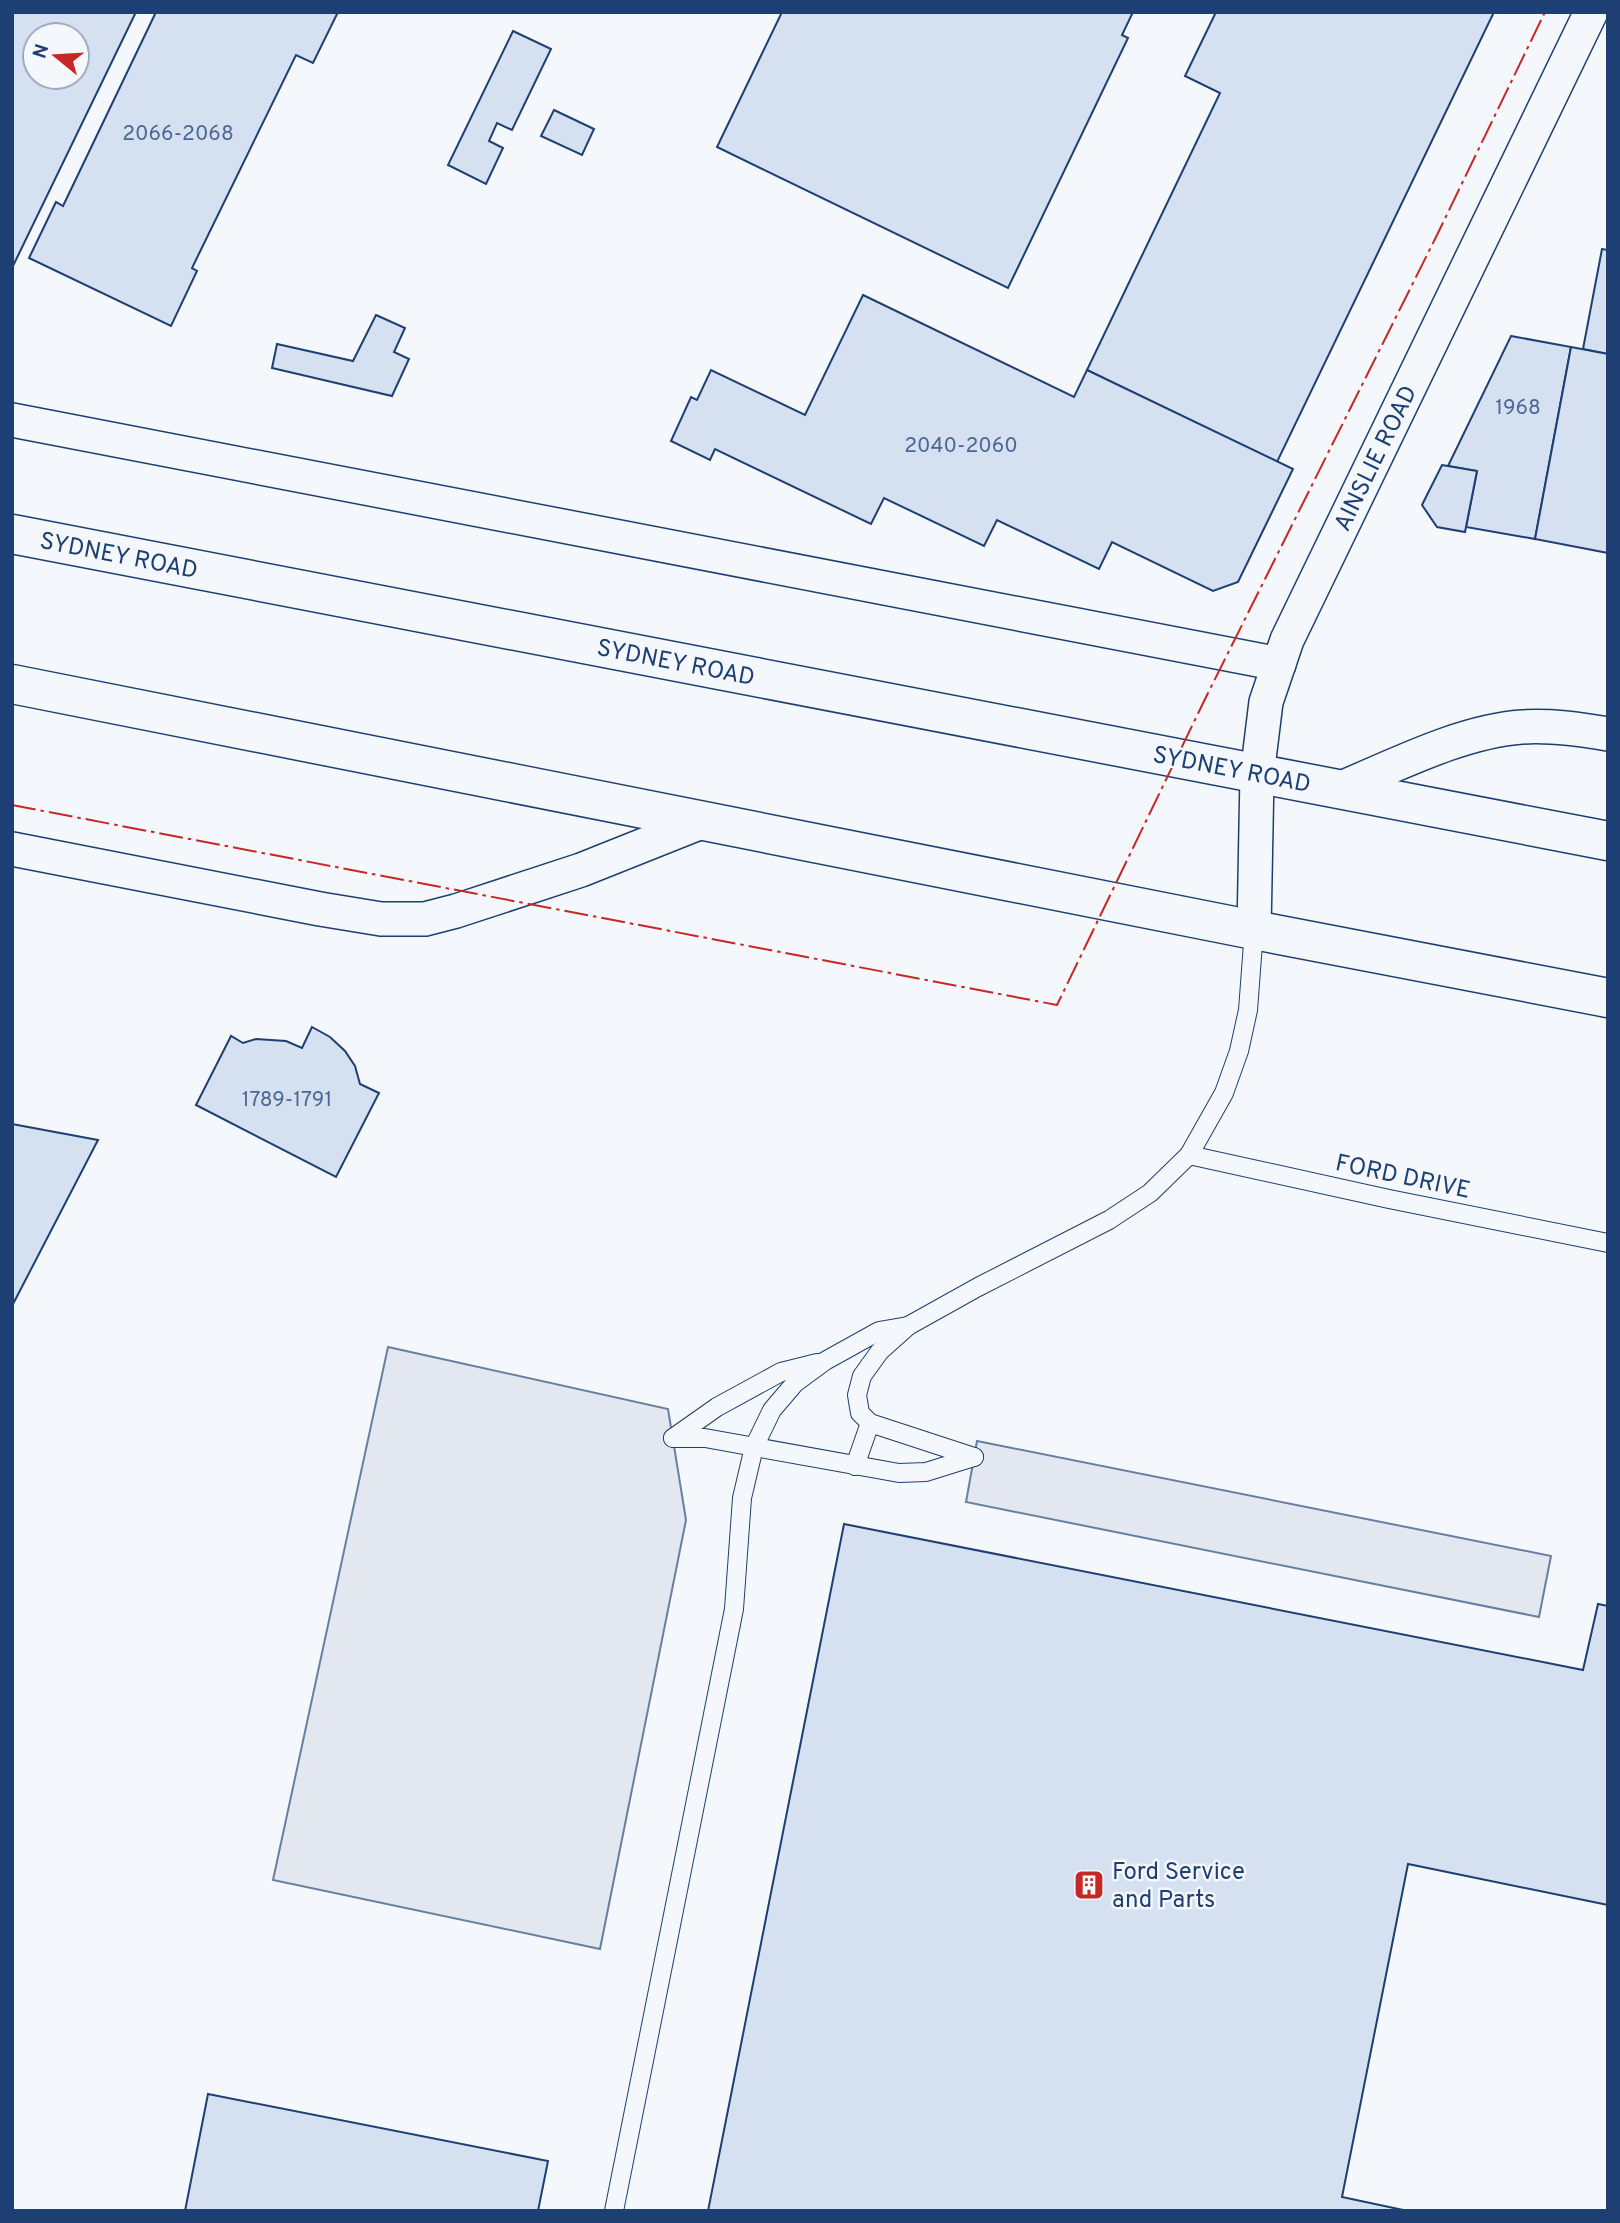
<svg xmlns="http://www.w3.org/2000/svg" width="1620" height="2223" viewBox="0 0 1620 2223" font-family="Overpass,sans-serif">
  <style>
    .parking { fill: #e3e8f0; stroke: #687fa3; stroke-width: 2 }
    .building { fill: #d5e0f0; stroke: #1d3f73; stroke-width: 2; fill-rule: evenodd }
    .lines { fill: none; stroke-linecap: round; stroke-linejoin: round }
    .lane-casing { stroke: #1d3f73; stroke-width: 20 }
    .street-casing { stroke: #1d3f73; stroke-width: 36 }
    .highway-casing { stroke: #1d3f73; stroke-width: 41 }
    .lane { stroke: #f4f7fb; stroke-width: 18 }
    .street { stroke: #f4f7fb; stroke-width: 33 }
    .highway { stroke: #f4f7fb; stroke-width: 38 }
    .power { stroke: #c62828; stroke-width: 2; stroke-dasharray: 24 5 3.5 5; stroke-linecap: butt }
    .labels { text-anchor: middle; stroke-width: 5; stroke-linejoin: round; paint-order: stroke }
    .number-label { font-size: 21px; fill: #4b6792 }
    .street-label { font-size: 24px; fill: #1d3f73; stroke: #f4f7fb }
    .poi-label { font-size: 24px; fill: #1d3f73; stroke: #f4f7fb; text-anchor: start }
  </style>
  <rect width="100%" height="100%" fill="#f4f7fb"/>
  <!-- parking -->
  <g class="parking">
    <polygon points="388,1347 668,1409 686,1520 600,1949 273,1880"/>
    <polygon points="977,1441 1551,1556 1539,1617 966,1502"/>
  </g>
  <!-- building -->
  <g class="building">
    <path d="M12 12H136L12 268ZM35 35H77V77H35Z"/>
    <polygon points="156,12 338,12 313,63 296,55 192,268 197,271 171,326 29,258 56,202 63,206"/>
    <polygon points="782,12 1133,12 1122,35 1128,38 1008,288 717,147"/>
    <polygon points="1216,12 1494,12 1277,462 1087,370 1220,93 1185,76"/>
    <polygon points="513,31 551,49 512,130 497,123 489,141 503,148 486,184 448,165"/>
    <polygon points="554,110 594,129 582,155 541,136"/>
    <polygon points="1602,249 1608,250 1608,354 1583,349"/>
    <polygon points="863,295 1074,397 1087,370 1293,469 1238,582 1213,591 1112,542 1099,569 997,520 984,546 884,498 871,524 715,449 710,460 671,441 691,397 697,400 711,370 805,415"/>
    <polygon points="376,315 405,328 394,352 409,359 392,396 272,368 277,344 353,361"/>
    <polygon points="1511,336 1571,347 1535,539 1466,527 1477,471 1448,466"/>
    <polygon points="1571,347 1608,354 1608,553 1535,539"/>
    <polygon points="1442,465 1477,471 1465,532 1437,527 1422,505"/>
    <polygon points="312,1027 330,1037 345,1051 355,1066 360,1084 379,1093 336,1177 196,1105 231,1036 243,1043 256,1039 286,1041 302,1048"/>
    <polygon points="12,1124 98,1140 12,1306"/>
    <polygon points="844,1524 1583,1670 1598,1604 1608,1606 1608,1905 1408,1864 1342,2197 1408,2211 708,2211"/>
    <polygon points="208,2094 548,2161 538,2211 185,2211"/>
  </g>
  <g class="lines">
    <!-- lane casing -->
    <g class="lane-casing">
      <g id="lane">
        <polyline points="1189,1155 1389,1199 1608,1243"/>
        <polyline points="673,1438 705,1438 899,1473 926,1472 974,1457"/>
        <polyline points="673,1438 717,1407 781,1372 817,1363"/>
        <polyline points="974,1457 870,1423 860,1413 857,1395 862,1376 880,1351 908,1326 978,1287 1109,1220 1150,1193 1189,1155 1224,1093 1239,1051 1248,1010 1254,930"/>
        <polyline points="855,1466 870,1423"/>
        <polyline points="614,2211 734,1609 742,1498 754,1447 772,1410 795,1383 825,1361 879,1331 908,1326"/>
      </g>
    </g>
    <!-- street casing -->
    <g class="street-casing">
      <g id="street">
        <polyline points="12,420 1279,664"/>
        <path d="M1339 789C1394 766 1462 731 1522 727 1551 725 1579 729 1608 734"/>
        <polyline points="12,849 320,909 381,919 425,919 456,911 581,870 704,821"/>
        <polyline points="1254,930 1257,775 1266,702 1287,640 1591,12"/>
      </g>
    </g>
    <!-- highway casing -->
    <g class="highway-casing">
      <g id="highway">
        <polyline points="12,534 1608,841"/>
        <polyline points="12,684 1254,930 1608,998"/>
      </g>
    </g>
    <!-- lane -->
    <use href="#lane" class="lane"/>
    <!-- street -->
    <use href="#street" class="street"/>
    <!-- highway -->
    <use href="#highway" class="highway"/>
    <!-- power -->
    <polyline class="power" points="12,805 1057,1005 1207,695 1437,235 1545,12"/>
  </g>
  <!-- icons -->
  <defs>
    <g id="building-square" transform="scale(1.575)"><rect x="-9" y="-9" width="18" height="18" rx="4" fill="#c62828" stroke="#f4f7fb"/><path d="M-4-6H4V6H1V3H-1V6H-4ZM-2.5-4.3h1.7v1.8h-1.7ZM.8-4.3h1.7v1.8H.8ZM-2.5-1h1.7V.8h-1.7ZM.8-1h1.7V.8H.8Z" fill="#fff"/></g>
  </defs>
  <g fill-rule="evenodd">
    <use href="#building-square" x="1089" y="1885"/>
  </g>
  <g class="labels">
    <!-- number labels -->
    <g class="number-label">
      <text x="178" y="140">2066-2068</text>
      <text x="1518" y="414">1968</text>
      <text x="961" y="452">2040-2060</text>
      <text x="287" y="1106">1789-1791</text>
    </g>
    <!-- street labels -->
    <g class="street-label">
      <text transform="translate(1375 458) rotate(-64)" y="8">AINSLIE ROAD</text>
      <text transform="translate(119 555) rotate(11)" y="8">SYDNEY ROAD</text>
      <text transform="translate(676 662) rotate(11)" y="8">SYDNEY ROAD</text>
      <text transform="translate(1232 769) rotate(11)" y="8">SYDNEY ROAD</text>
      <text transform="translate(1403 1176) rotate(12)" y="8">FORD DRIVE</text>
    </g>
    <!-- poi labels -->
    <g class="poi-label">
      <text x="1112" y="1879">Ford Service<tspan x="1112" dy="28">and Parts</tspan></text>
    </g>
  </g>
  <!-- border -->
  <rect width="1620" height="2223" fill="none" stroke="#1d3f73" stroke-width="28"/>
  <!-- north arrow -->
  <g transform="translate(56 56) rotate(288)"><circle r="33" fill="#f4f7fb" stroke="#9eadc5" stroke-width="2"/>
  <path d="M0-5L12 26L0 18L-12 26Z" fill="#c62828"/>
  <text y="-10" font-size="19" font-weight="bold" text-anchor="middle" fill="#1d3f73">N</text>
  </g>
</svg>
